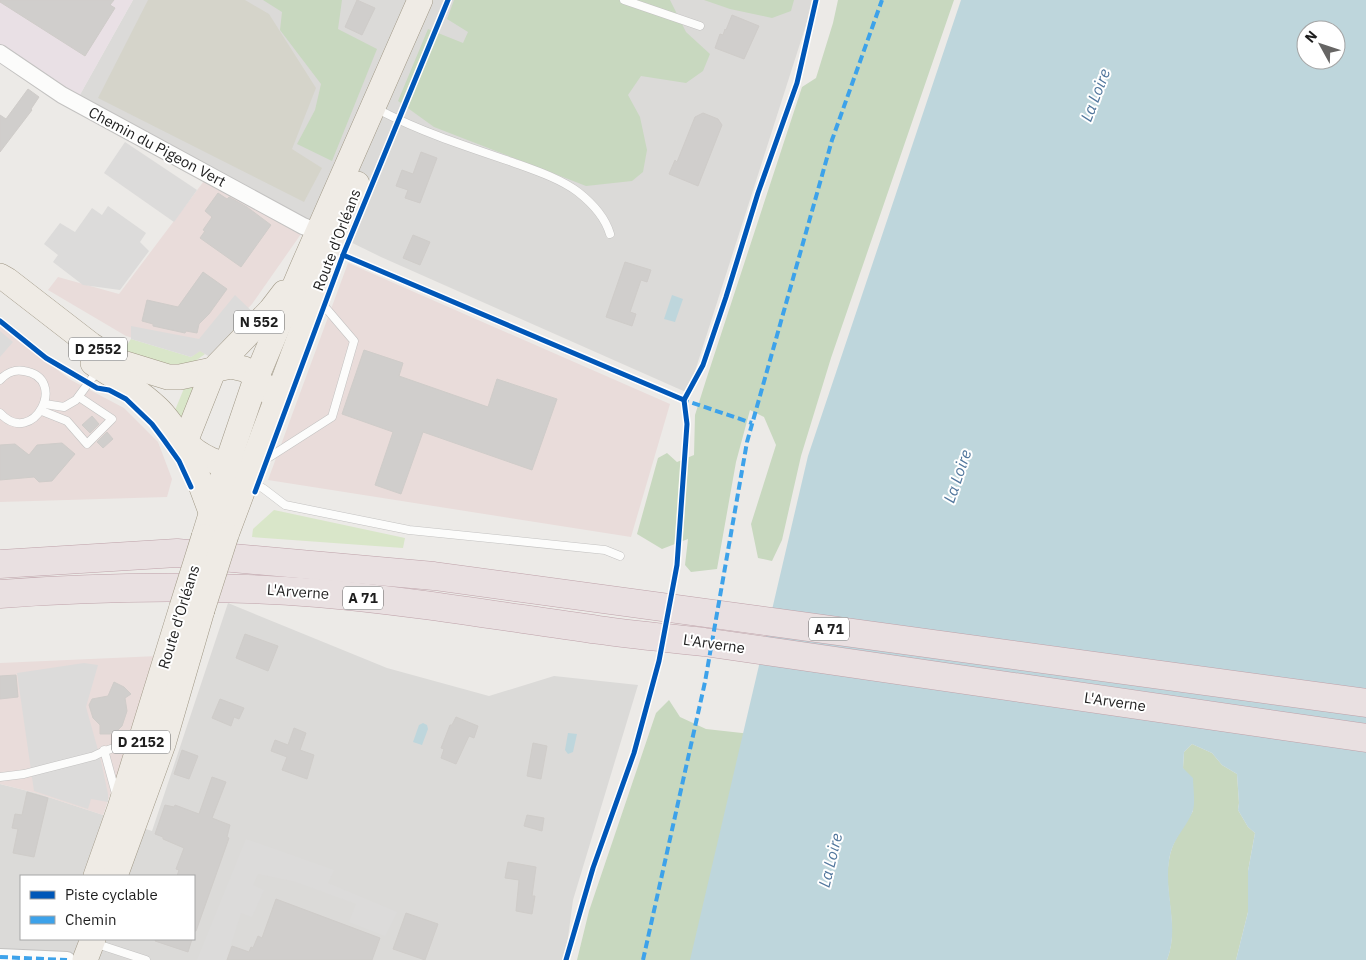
<svg xmlns="http://www.w3.org/2000/svg" width="1366" height="960" viewBox="0 0 1366 960" font-family="'IBM Plex Sans',sans-serif">
  <style>
    .residential { fill: #dbdad8; fill-rule: evenodd }
    .commercial { fill: #e9dcda }
    .industrial { fill: #e9e0e5 }
    .construction { fill: #d5d4ca }
    .grass { fill: #d9e6c9 }
    .forest { fill: #c8d8bf }
    .parking { fill: #dcdbda }
    .water { fill: #bed6dc; fill-rule: evenodd }
    .building { fill: #d0cecc; stroke: #cfccc9 }
    .lines { fill: none; stroke-linecap: round; stroke-linejoin: round }
    .service-casing { stroke: #c3c2c1; stroke-width: 9 }
    .minor-casing { stroke: #c3c2c1; stroke-width: 18 }
    .primary-casing { stroke: #a09886; stroke-width: 26 }
    .motorway-casing { stroke: #bea1a9; stroke-width: 29 }
    .service { stroke: #fcfcfb; stroke-width: 8 }
    .minor { stroke: #fcfcfb; stroke-width: 16 }
    .primary { stroke: #efebe5; stroke-width: 25 }
    .motorway { stroke: #e9e0e1; stroke-width: 28 }
    .primary-bridge-casing { stroke: #a09886; stroke-width: 26; stroke-linecap: butt }
    .primary-bridge { stroke: #efebe5; stroke-width: 25 }
    .quiet { stroke: #3da2ea; stroke-width: 4; stroke-dasharray: 8 4; stroke-linecap: butt }
    .cycleway-casing { stroke: #fff; stroke-width: 8 }
    .cycleway { stroke: #0057b8; stroke-width: 5 }
    .labels { text-anchor: middle; stroke-width: 4; stroke-linejoin: round; paint-order: stroke }
    .shield { fill: #fff; stroke: #626262; stroke-width: 1 }
    .shield-label { font-size: 14px; font-weight: bold; fill: #1e1e1e }
    .street-label { font-size: 15px; fill: #1e1e1e; stroke: #fff }
    .water-label { font-size: 16px; font-style: italic; fill: #52779d; stroke: #fff }
  </style>
  <rect width="100%" height="100%" fill="#eceae7"/>
  <!-- residential -->
  <g class="residential">
    <polygon points="133,0 814,0 688,393 381,257 242,189 77,100"/>
    <path d="M228 603 387 668 489 696 554 676 638 685 573 900 565 960H0V784L36 793 152 831ZM21 876H194V939H21Z"/>
  </g>
  <!-- commercial -->
  <g class="commercial">
    <polygon points="204,181 301,234 252,304 206,353 191,356 126,336 48,290 58,277 119,294"/>
    <polygon points="348,263 670,404 631,537 268,480"/>
    <polygon points="0,324 69,379 124,408 158,442 172,479 167,497 0,502"/>
    <polygon points="158,656 103,815 36,793 0,784 0,663"/>
  </g>
  <!-- industrial -->
  <polygon class="industrial" points="0,0 133,0 77,100 0,48"/>
  <!-- construction -->
  <polygon class="construction" points="148,0 245,0 269,14 316,88 292,149 322,168 304,202 98,98"/>
  <!-- grass -->
  <g class="grass">
    <polygon points="131,339 191,357 200,351 205,354 190,365 175,366 123,351"/>
    <polygon points="197,382 181,423 173,415 185,386"/>
    <polygon points="274,510 405,538 403,548 252,537 253,529"/>
  </g>
  <!-- forest -->
  <g class="forest">
    <polygon points="263,0 342,0 338,29 377,49 332,161 297,144 315,110 321,84 280,30 282,12"/>
    <polygon points="454,0 670,0 686,32 710,54 703,71 686,83 641,76 628,95 640,117 647,150 643,172 632,181 586,186 434,127 398,101 428,29 463,43 468,32 447,19"/>
    <polygon points="704,0 794,0 791,11 772,18 730,9"/>
    <polygon points="838,0 954,0 831,358 801,456 782,540 772,561 758,558 751,524 776,445 764,417 750,410 736,462 717,569 691,572 685,565 688,539 662,549 637,534 658,458 667,453 677,462 694,455 695,415 707,377 802,87 816,78 833,23"/>
    <polygon points="669,700 680,717 706,729 751,734 701,960 577,960 589,911 656,713"/>
    <path d="M1192 744 1212 753 1222 765 1237 774 1239 803 1238 810 1248 827 1255 833 1248 871V912L1236 960H1167C1180 926 1163 893 1169 860 1172 841 1183 827 1193 811L1183 768 1184 752Z"/>
  </g>
  <!-- parking -->
  <g class="parking">
    <polygon points="125,142 197,190 174,222 104,173"/>
    <polygon points="108,206 146,233 140,242 149,251 120,290 83,285 53,262 58,255 44,244 60,223 75,232 92,208 102,215"/>
    <polygon points="235,295 261,320 210,357 200,351 191,357 131,339 131,326 199,339"/>
    <polygon points="0,331 13,342 0,357"/>
    <polygon points="84,663 98,665 86,707 101,761 108,794 108,802 91,799 88,809 34,791 17,673"/>
    <polygon points="246,839 334,870 328,883 397,912 385,936 349,922 356,904 296,882 258,874 253,885 264,890 252,917 241,913 226,960 197,960"/>
  </g>
  <!-- water -->
  <g class="water">
    <path d="M961 0H1366V960H1236L1248 912V871L1255 833 1248 827 1238 810 1239 803 1237 774 1222 765 1212 753 1192 744 1184 752 1183 768 1193 778C1193 788 1196 804 1192 813 1184 831 1172 839 1169 861 1164 894 1180 927 1167 960H690L808 456ZM1306 30H1336V60H1306Z"/>
    <polygon points="672,295 683,299 675,322 664,319"/>
    <polygon points="423,723 427,725 428,729 422,745 413,742 419,725"/>
    <polygon points="568,733 577,734 573,752 568,754 565,750"/>
  </g>
  <!-- building -->
  <g class="building">
    <polygon points="0,0 114,0 110,5 115,8 85,56 0,2"/>
    <polygon points="357,0 375,8 362,35 345,27"/>
    <polygon points="732,15 759,26 744,59 715,48 720,34 723,35 725,29 726,30"/>
    <polygon points="28,89 39,97 31,109 32,110 0,152 0,115 6,119"/>
    <polygon points="703,113 718,119 722,125 698,186 669,174 675,160 677,162 695,117"/>
    <polygon points="421,152 437,158 420,203 405,198 408,190 396,186 402,170 413,174"/>
    <polygon points="218,193 227,199 229,197 247,207 271,225 241,267 200,238 205,231 203,230 212,217 205,211"/>
    <polygon points="413,235 430,242 420,265 403,258"/>
    <polygon points="625,262 651,270 647,282 641,280 630,312 636,314 632,326 606,317"/>
    <polygon points="203,272 227,289 209,314 199,324 197,333 186,331 185,333 153,326 153,324 142,321 147,300 178,307"/>
    <polygon points="364,350 403,363 399,376 488,407 497,379 557,399 532,470 423,432 401,494 375,485 393,432 342,414"/>
    <polygon points="92,416 99,424 90,433 82,425"/>
    <polygon points="107,432 113,439 103,448 97,442"/>
    <polygon points="62,443 75,454 52,481 39,482 34,477 0,480 0,445 15,444 29,455 37,445"/>
    <polygon points="245,634 278,646 268,671 236,658"/>
    <polygon points="16,675 18,697 0,699 0,676"/>
    <polygon points="114,682 124,687 131,694 125,698 127,711 122,726 118,730 110,734 100,734 100,725 93,718 89,705 92,699 108,696"/>
    <polygon points="220,699 244,708 239,719 234,717 231,726 212,718"/>
    <polygon points="456,717 478,726 474,738 469,736 456,764 441,758 444,749 441,748 450,725 452,725"/>
    <polygon points="294,728 306,733 300,750 314,755 307,779 282,770 287,757 271,751 275,740 288,745"/>
    <polygon points="533,743 547,746 541,779 527,776"/>
    <polygon points="182,750 198,756 189,779 174,774"/>
    <polygon points="212,777 226,782 212,818 230,825 227,837 229,838 196,931 194,931 194,876 177,876 179,870 176,869 184,848 163,839 163,837 155,834 165,805 174,807 175,805 199,814"/>
    <polygon points="27,792 48,798 34,857 13,853 18,829 12,828 15,814 22,815"/>
    <polygon points="527,815 544,818 542,831 524,826"/>
    <polygon points="508,862 536,867 532,896 535,896 532,914 516,911 519,880 505,878"/>
    <polygon points="276,899 380,938 372,960 227,960 232,946 249,952 251,947 253,948 258,936 262,938"/>
    <polygon points="406,913 438,924 425,960 393,949"/>
    <polygon points="156,939 192,939 188,952 155,941"/>
  </g>
  <g class="lines">
    <!-- service casing -->
    <g class="service-casing">
      <g id="service">
        <polyline points="624,0 700,26"/>
        <path d="M383 112C424 133 468 147 512 162 534 170 559 178 578 192 592 203 605 217 610 234"/>
        <path d="M0 380C6 373 15 369 24 371 70 378 33 449 0 413"/>
        <polyline points="45,404 64,407 76,400 98,370"/>
        <polyline points="42,411 67,421 87,444 112,419 79,397"/>
        <polyline points="259,462 268,458 332,417 354,341 319,300"/>
        <polyline points="251,481 264,489 285,505 409,530 605,550 620,556"/>
        <polyline points="104,750 116,794"/>
        <path d="M0 777 24 774 94 756C108 748 121 748 135 738"/>
        <polyline points="94,943 146,960"/>
      </g>
    </g>
    <!-- minor casing -->
    <g class="minor-casing">
      <g id="minor">
        <polyline points="0,53 62,95 303,226 319,232"/>
        <polyline points="0,957 67,960"/>
      </g>
    </g>
    <!-- primary casing -->
    <g class="primary-casing">
      <g id="primary">
        <polyline points="0,276 7,280 91,345 116,361 168,377 180,377 231,366 244,369 257,376 266,390"/>
        <path d="M93 363C115 377 138 390 157 408 167 417 174 430 184 441 199 457 221 467 243 466"/>
        <polyline points="211,512 185,442 214,369 271,310 284,293"/>
        <polyline points="226,535 357,184"/>
        <polyline points="204,537 221,482 257,376 301,271 420,0"/>
        <polyline points="96,876 120,808 182,607"/>
        <polyline points="115,876 163,744 202,610"/>
        <polyline points="85,960 93,939"/>
      </g>
    </g>
    <!-- motorway casing -->
    <g class="motorway-casing">
      <g id="motorway">
        <polyline points="0,564 177,553 434,576 1366,703"/>
        <path d="M0 594C105 586 212 585 317 593 411 601 505 617 599 630 633 635 669 638 704 642L1366 738"/>
      </g>
    </g>
    <!-- service -->
    <use href="#service" class="service"/>
    <!-- minor -->
    <use href="#minor" class="minor"/>
    <!-- primary -->
    <use href="#primary" class="primary"/>
    <!-- motorway -->
    <use href="#motorway" class="motorway"/>
    <!-- primary-bridge casing -->
    <g class="primary-bridge-casing">
      <g id="primary-bridge">
        <polyline points="182,607 204,537"/>
        <polyline points="202,610 226,535"/>
      </g>
    </g>
    <!-- primary-bridge -->
    <use href="#primary-bridge" class="primary-bridge"/>
    <!-- quiet -->
    <g class="quiet">
      <polyline points="681,399 752,423"/>
      <polyline points="0,957 67,960"/>
      <polyline points="643,960 705,682 747,442 832,140 882,0"/>
    </g>
    <!-- cycleway casing -->
    <g class="cycleway-casing">
      <g id="cycleway">
        <polyline points="343,255 684,400"/>
        <polyline points="0,321 46,358 97,388 109,390 126,399 152,424 164,440 179,461 191,487"/>
        <polyline points="255,492 343,255 448,0"/>
        <polyline points="566,960 593,868 634,753 659,661 677,565 687,424 684,400 703,365 726,297 758,193 797,83 816,0"/>
      </g>
    </g>
    <!-- cycleway -->
    <use href="#cycleway" class="cycleway"/>
  </g>
  <g class="labels">
    <!-- shield labels -->
    <g class="shield">
      <rect x="234" y="310.5" width="50" height="23" rx="4"/>
      <rect x="69" y="337.5" width="58" height="23" rx="4"/>
      <rect x="343" y="586.5" width="40" height="23" rx="4"/>
      <rect x="809" y="617.5" width="40" height="23" rx="4"/>
      <rect x="112" y="730.5" width="58" height="23" rx="4"/>
    </g>
    <g class="shield-label">
      <text x="259" y="327">N 552</text>
      <text x="98" y="354">D 2552</text>
      <text x="363" y="603">A 71</text>
      <text x="829" y="634">A 71</text>
      <text x="141" y="747">D 2152</text>
    </g>
    <!-- street labels -->
    <g class="street-label">
      <text transform="translate(157 147) rotate(28)" y="5">Chemin du Pigeon Vert</text>
      <text transform="translate(337 240) rotate(-69)" y="5">Route d'Orléans</text>
      <text transform="translate(298 592) rotate(4)" y="5">L'Arverne</text>
      <text transform="translate(179 617) rotate(-73)" y="5">Route d'Orléans</text>
      <text transform="translate(714 644) rotate(8)" y="5">L'Arverne</text>
      <text transform="translate(1115 702) rotate(8)" y="5">L'Arverne</text>
    </g>
    <!-- water labels -->
    <g class="water-label">
      <text transform="translate(1095 95) rotate(-69)" y="6">La Loire</text>
      <text transform="translate(957 476) rotate(-71)" y="6">La Loire</text>
      <text transform="translate(830 860) rotate(-76)" y="6">La Loire</text>
    </g>
  </g>
  <!-- legend -->
  <rect x="20" y="875" width="175" height="65" fill="#ffffff" stroke="#a5a5a5"/>
  <rect x="30" y="891" width="25" height="8" fill="#0057b8" stroke="#a5a5a5"/>
  <text x="65" y="900" font-size="15" fill="#1e1e1e">Piste cyclable</text>
  <rect x="30" y="916" width="25" height="8" fill="#3da2ea" stroke="#a5a5a5"/>
  <text x="65" y="925" font-size="15" fill="#1e1e1e">Chemin</text>
  <!-- north arrow -->
  <g transform="translate(1321 45) rotate(310)"><circle r="24" fill="#ffffff" stroke="#a5a5a5"/>
  <path d="M0-4L9 19L0 12L-9 19Z" fill="#666564"/>
  <text y="-8" font-size="14" font-weight="bold" text-anchor="middle" fill="#1e1e1e">N</text>
  </g>
</svg>
